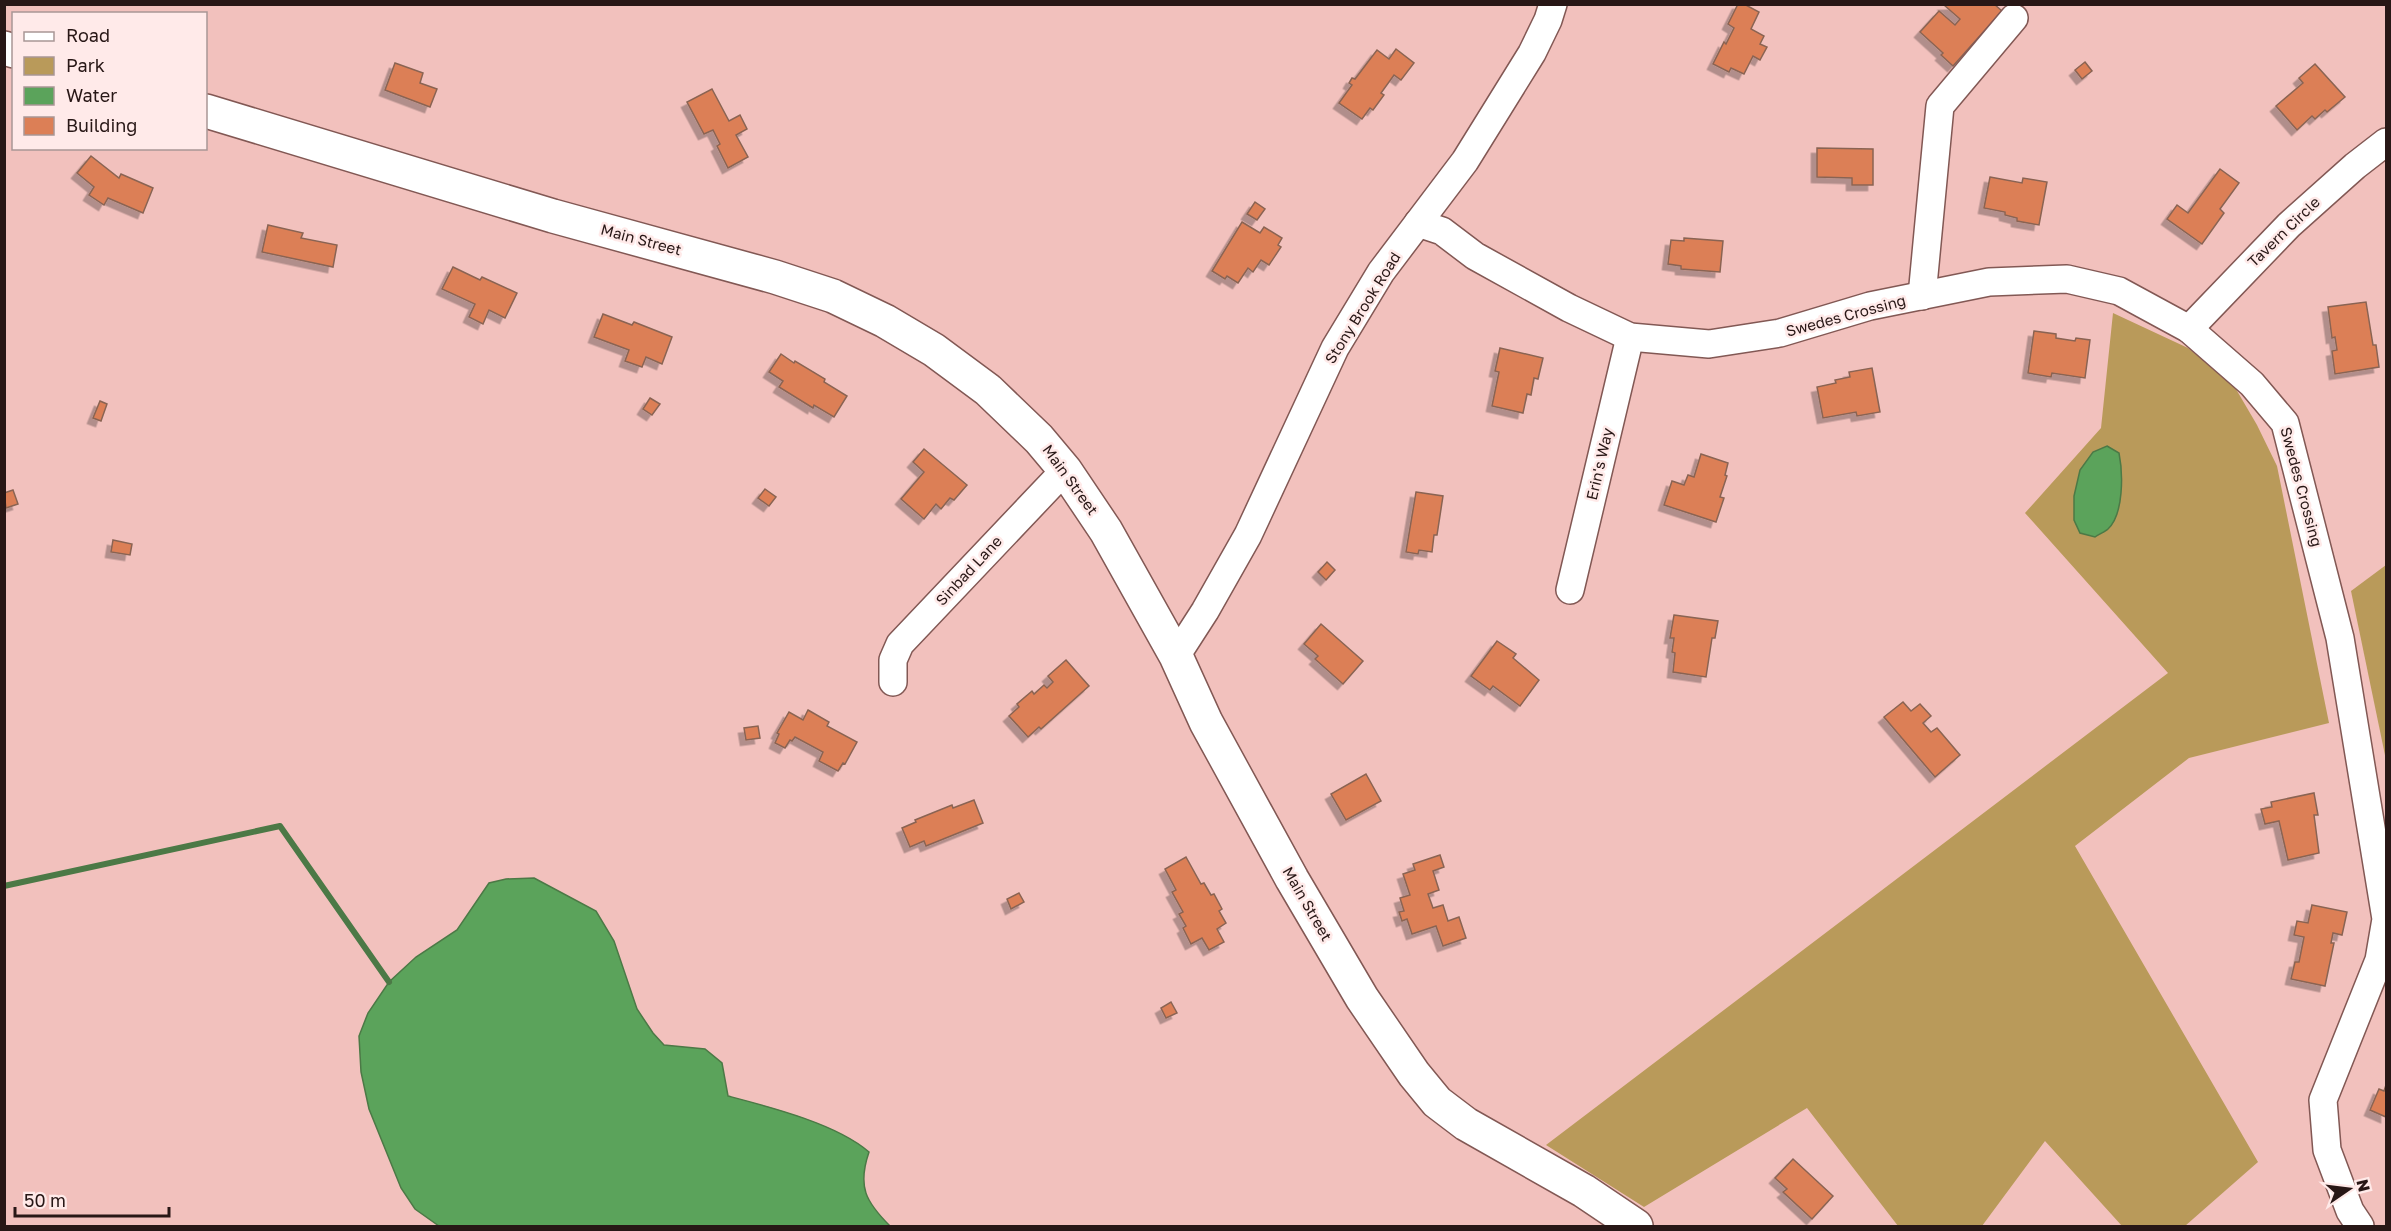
<svg xmlns="http://www.w3.org/2000/svg" width="2391" height="1231" viewBox="0 0 2391 1231" font-family="'Golos Text',sans-serif">
  <style>
    .green { fill: #b99a5a }
    .water { fill: #5ba35b; stroke: #4c7946; stroke-width: 1.5 }
    .lines { fill: none; stroke-linecap: round; stroke-linejoin: round }
    .stream { stroke: #4c7946; stroke-width: 6 }
    .building { fill: #dc7f56; stroke: #8a6453; stroke-width: 1.5; filter: url(#shadow) }
    .minor-casing { stroke: #825854; stroke-width: 30 }
    .major-casing { stroke: #825854; stroke-width: 36 }
    .minor { stroke: #fff; stroke-width: 27 }
    .major { stroke: #fff; stroke-width: 33 }
    .labels { text-anchor: middle; stroke-width: 5; stroke-linejoin: round; paint-order: stroke }
    .street-label { font-size: 15px; fill: #281716; stroke: #ffeae9 }
  </style>
  <defs>
    <filter id="shadow"><feDropShadow dx="-5.5" dy="5.5" stdDeviation="0" flood-color="#0004"/></filter>
  </defs>
  <rect width="100%" height="100%" fill="#f2c1bd"/>
  <!-- green -->
  <g class="green">
    <polygon points="2113,313 2188,348 2233,384 2257,425 2277,466 2329,723 2189,758 2075,846 2258,1162 2185,1226 2122,1226 2045,1141 1982,1226 1898,1226 1807,1108 1644,1207 1546,1145 2168,673 2025,513 2101,428"/>
    <polygon points="2386,565 2386,760 2351,591"/>
  </g>
  <!-- water -->
  <g class="water">
    <path d="M2107 446 2119 453C2123 473 2124 514 2108 529 2105 532 2099 534 2095 537L2080 533 2074 520V496L2080 470 2093 452Z"/>
    <path d="M534 878 596 911 614 941 637 1009 653 1033 664 1045 705 1049 722 1063 728 1096C770 1107 837 1124 869 1152 857 1187 866 1202 890 1226H439L415 1209 401 1188 369 1109 361 1072 359 1036 368 1013 389 982 416 957 457 930 489 883 506 879Z"/>
  </g>
  <g class="lines">
    <!-- stream -->
    <polyline class="stream" points="4,886 280,826 389,982"/>
  </g>
  <!-- building -->
  <g class="building">
    <polygon points="1738,4 1744,4 1759,12 1751,29 1764,36 1760,44 1767,47 1760,60 1753,56 1744,74 1731,68 1729,72 1713,64 1724,42 1726,44 1734,28 1728,24"/>
    <polygon points="1994,4 2002,11 1953,66 1941,55 1943,53 1920,32 1939,11 1955,25 1960,19 1944,5"/>
    <polygon points="1396,49 1414,63 1401,80 1394,75 1381,93 1384,95 1373,110 1370,108 1362,119 1339,103 1352,85 1349,83 1352,78 1355,79 1377,50 1389,59"/>
    <polygon points="2085,62 2092,71 2082,79 2075,70"/>
    <polygon points="395,63 423,73 420,83 437,89 430,107 385,90"/>
    <polygon points="2315,64 2345,97 2327,112 2325,110 2315,119 2312,116 2297,130 2276,106 2303,83 2299,78"/>
    <polygon points="712,89 729,121 740,115 747,129 736,135 748,157 728,168 717,146 720,144 713,130 704,134 687,102"/>
    <polygon points="1817,148 1873,149 1873,185 1852,185 1852,178 1817,177"/>
    <polygon points="91,156 119,178 121,174 153,188 143,213 108,198 104,205 89,195 94,187 77,173"/>
    <polygon points="2220,169 2239,183 2220,209 2224,213 2202,244 2167,219 2177,205 2188,213"/>
    <polygon points="1990,177 2022,183 2023,178 2047,182 2039,225 2017,221 2017,218 2005,215 2005,212 1984,208"/>
    <polygon points="1255,202 1265,209 1257,220 1247,214"/>
    <polygon points="1242,222 1260,233 1264,227 1282,238 1278,245 1281,247 1269,265 1261,260 1253,272 1248,268 1238,283 1227,276 1225,279 1212,271"/>
    <polygon points="268,225 303,233 301,238 337,245 333,267 262,252"/>
    <polygon points="1684,238 1723,241 1720,272 1681,269 1681,266 1668,264 1671,240 1684,241"/>
    <polygon points="453,267 480,280 482,277 517,293 505,318 489,310 483,324 469,317 475,304 442,289"/>
    <polygon points="2366,302 2373,345 2376,345 2379,367 2335,374 2332,351 2337,350 2335,337 2332,338 2328,307"/>
    <polygon points="603,314 632,325 634,322 672,337 662,364 646,357 642,367 625,361 629,350 594,337"/>
    <polygon points="2034,331 2056,334 2056,338 2075,341 2076,338 2090,340 2085,378 2052,373 2051,377 2028,373"/>
    <polygon points="1500,348 1543,358 1538,379 1534,378 1531,395 1527,394 1523,413 1492,406 1499,372 1495,371"/>
    <polygon points="781,354 794,363 795,361 825,379 824,382 847,396 834,417 814,405 813,408 779,387 783,381 769,372"/>
    <polygon points="1872,368 1880,412 1857,416 1856,412 1823,418 1817,387 1836,383 1835,380 1850,377 1849,372"/>
    <polygon points="650,398 660,404 652,415 643,409"/>
    <polygon points="100,401 107,404 101,421 93,418"/>
    <polygon points="924,449 967,485 954,500 950,498 941,509 936,504 924,519 901,499 924,472 913,462"/>
    <polygon points="1701,454 1728,463 1725,475 1727,476 1720,497 1724,498 1716,522 1664,505 1672,481 1684,485 1688,475 1694,477"/>
    <polygon points="765,489 776,497 769,506 758,498"/>
    <polygon points="13,490 18,504 6,508 4,493"/>
    <polygon points="1416,492 1443,496 1437,535 1434,535 1432,552 1419,550 1418,554 1406,552"/>
    <polygon points="113,540 132,544 130,555 111,552"/>
    <polygon points="1327,562 1335,570 1326,580 1318,572"/>
    <polygon points="1674,615 1718,621 1715,638 1712,638 1706,677 1673,672 1675,653 1672,652 1674,638 1670,638"/>
    <polygon points="1321,624 1363,661 1343,684 1315,659 1318,656 1304,644"/>
    <polygon points="1497,641 1516,654 1513,658 1539,680 1520,706 1493,686 1490,690 1471,676"/>
    <polygon points="1066,660 1089,686 1041,729 1039,727 1028,737 1009,716 1019,707 1017,704 1032,691 1034,694 1044,685 1047,688 1053,682 1048,676"/>
    <polygon points="1903,702 1911,711 1920,704 1931,716 1923,723 1931,732 1937,728 1960,755 1935,777 1884,717"/>
    <polygon points="808,710 829,722 827,726 857,742 845,764 843,763 838,771 819,761 823,752 795,737 792,741 790,740 785,748 775,743 779,734 777,733 789,712 803,720"/>
    <polygon points="758,726 760,738 746,740 744,728"/>
    <polygon points="1366,774 1381,801 1346,820 1331,794"/>
    <polygon points="2314,793 2318,815 2314,815 2319,853 2288,860 2279,821 2265,824 2261,809 2272,807 2271,802"/>
    <polygon points="974,800 983,823 926,846 924,841 910,847 902,828 916,822 915,820 952,805 953,808"/>
    <polygon points="1440,855 1444,867 1433,871 1439,890 1428,894 1433,908 1443,905 1448,921 1459,917 1466,938 1443,946 1436,926 1412,934 1407,919 1402,921 1399,912 1404,911 1400,898 1410,895 1403,874 1415,870 1413,864"/>
    <polygon points="1186,857 1201,884 1204,883 1211,895 1214,894 1222,909 1219,911 1226,923 1217,929 1224,942 1209,950 1202,938 1191,944 1183,928 1186,926 1179,914 1183,912 1172,892 1176,890 1165,869"/>
    <polygon points="1019,893 1024,902 1011,909 1007,899"/>
    <polygon points="2312,905 2347,912 2342,935 2333,933 2331,943 2334,943 2325,986 2291,979 2295,962 2299,962 2304,937 2294,935 2297,921 2308,923"/>
    <polygon points="1171,1002 1177,1013 1166,1018 1161,1008"/>
    <polygon points="2386,1085 2386,1117 2370,1110 2379,1089 2384,1091"/>
    <polygon points="1793,1159 1833,1196 1812,1219 1783,1192 1787,1189 1775,1178"/>
  </g>
  <g class="lines">
    <!-- minor casing -->
    <g class="minor-casing">
      <g id="minor">
        <polyline points="1418,223 1442,231 1475,256 1569,308 1630,337 1709,344 1780,333 1870,306 1989,282 2067,279 2119,291 2189,329 2252,384 2285,423 2340,638 2386,919 2379,960 2323,1100 2327,1150 2350,1211 2360,1226"/>
        <polyline points="1922,296 1940,106 2014,18"/>
        <polyline points="2189,329 2289,225 2355,166 2386,142"/>
        <polyline points="1570,590 1630,337"/>
        <polyline points="1176,656 1205,611 1248,535 1335,348 1381,272 1465,161 1532,53 1548,20 1553,4"/>
        <polyline points="893,682 893,660 900,644 1065,470"/>
      </g>
    </g>
    <!-- major casing -->
    <g class="major-casing">
      <g id="major">
        <polyline points="4,48 14,51"/>
        <polyline points="206,111 553,216 775,277 833,296 885,321 934,350 988,390 1039,439 1065,470 1106,531 1176,656 1206,722 1292,879 1362,998 1414,1074 1437,1102 1466,1124 1584,1191 1636,1226"/>
      </g>
    </g>
    <!-- minor -->
    <use href="#minor" class="minor"/>
    <!-- major -->
    <use href="#major" class="major"/>
  </g>
  <g class="labels">
    <!-- street labels -->
    <g class="street-label">
      <text transform="translate(2284 232) rotate(-44)" y="5">Tavern Circle</text>
      <text transform="translate(641 240) rotate(15)" y="5">Main Street</text>
      <text transform="translate(1363 308) rotate(-58)" y="5">Stony Brook Road</text>
      <text transform="translate(1846 316) rotate(-15)" y="5">Swedes Crossing</text>
      <text transform="translate(1600 464) rotate(-77)" y="5">Erin's Way</text>
      <text transform="translate(1070 480) rotate(54)" y="5">Main Street</text>
      <text transform="translate(2301 487) rotate(75)" y="5">Swedes Crossing</text>
      <text transform="translate(969 571) rotate(-47)" y="5">Sinbad Lane</text>
      <text transform="translate(1307 904) rotate(60)" y="5">Main Street</text>
    </g>
  </g>
  <!-- border -->
  <rect width="2391" height="1231" fill="none" stroke="#281716" stroke-width="12"/>
  <!-- legend -->
  <rect x="12" y="12" width="195" height="138" fill="#ffeae9" stroke="#a99695" stroke-width="1.5"/>
  <rect x="24" y="32" width="30" height="9" fill="#ffffff" stroke="#a99695" stroke-width="1.5"/>
  <text x="66" y="42" font-size="18" fill="#281716">Road</text>
  <rect x="24" y="57" width="30" height="18" fill="#b99a5a" stroke="#a99695" stroke-width="1.5"/>
  <text x="66" y="72" font-size="18" fill="#281716">Park</text>
  <rect x="24" y="87" width="30" height="18" fill="#5ba35b" stroke="#a99695" stroke-width="1.5"/>
  <text x="66" y="102" font-size="18" fill="#281716">Water</text>
  <rect x="24" y="117" width="30" height="18" fill="#dc7f56" stroke="#a99695" stroke-width="1.5"/>
  <text x="66" y="132" font-size="18" fill="#281716">Building</text>
  <!-- north arrow -->
  <g transform="translate(2349 1189) rotate(76)" stroke="#ffeae9" stroke-width="4.5" paint-order="stroke">
  <path d="M0-4.5L10 22L0 15L-10 22Z" fill="#281716"/>
  <text y="-9" font-size="16" font-weight="bold" text-anchor="middle" fill="#281716">N</text>
  </g>
  <!-- scale -->
  <path d="M15 1207v9h154v-9" fill="none" stroke="#281716" stroke-width="3"/>
  <text x="24" y="1207" font-size="18" fill="#281716" stroke="#ffeae9" stroke-width="4.5" paint-order="stroke">50 m</text>
</svg>
